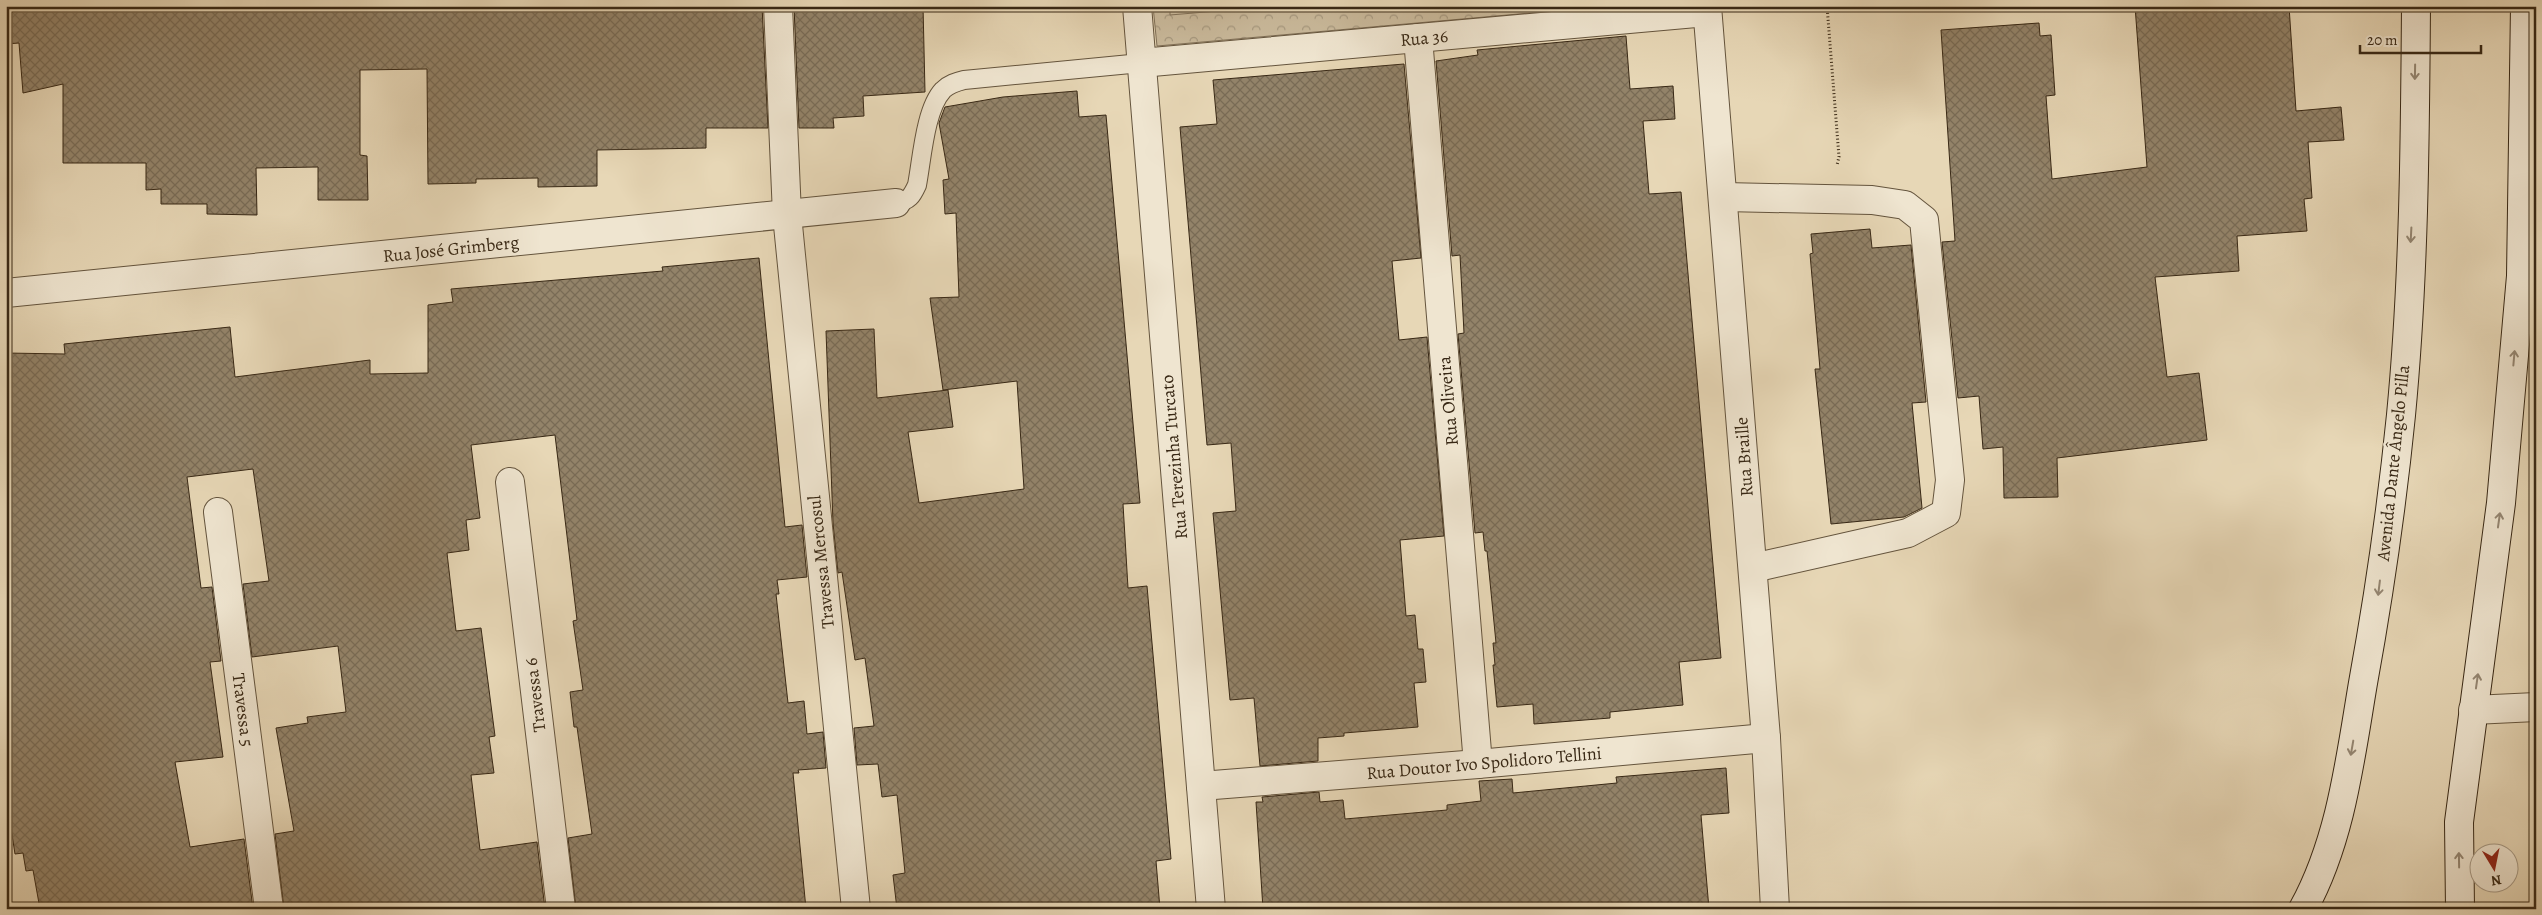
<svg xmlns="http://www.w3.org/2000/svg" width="2542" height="915" viewBox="0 0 2542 915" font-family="Alegreya,serif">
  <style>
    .forest { fill: url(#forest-crowns); stroke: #807058 }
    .pitch { fill: #c9b99b; stroke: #807058 }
    .building { fill: url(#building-cross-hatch); stroke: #382815 }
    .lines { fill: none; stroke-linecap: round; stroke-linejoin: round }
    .lane-casing { stroke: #64543d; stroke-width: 20 }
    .street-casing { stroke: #64543d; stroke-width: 30 }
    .secondary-casing { stroke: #382815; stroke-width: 30 }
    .path { stroke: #382815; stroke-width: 3; stroke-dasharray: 1 2.5; stroke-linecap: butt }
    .lane { stroke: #efe5d0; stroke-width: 18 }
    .street { stroke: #efe5d0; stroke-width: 28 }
    .secondary { stroke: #efe5d0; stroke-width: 28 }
    .oneway { stroke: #948672 }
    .labels { text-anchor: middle; stroke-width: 5; stroke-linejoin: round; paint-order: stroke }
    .street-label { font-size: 18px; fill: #382815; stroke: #efe5d0 }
  </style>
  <defs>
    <pattern id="forest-crowns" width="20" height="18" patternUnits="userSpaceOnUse" patternTransform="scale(1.25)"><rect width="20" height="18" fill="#c9b99b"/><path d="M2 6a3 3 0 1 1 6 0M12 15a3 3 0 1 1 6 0" fill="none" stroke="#a4967d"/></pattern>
    <pattern id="building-cross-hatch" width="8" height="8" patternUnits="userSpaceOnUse" patternTransform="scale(1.25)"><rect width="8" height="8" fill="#938369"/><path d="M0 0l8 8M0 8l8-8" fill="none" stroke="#796b55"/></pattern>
  </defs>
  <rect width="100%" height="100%" fill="#e7d7b6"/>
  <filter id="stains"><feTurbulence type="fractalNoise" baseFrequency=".004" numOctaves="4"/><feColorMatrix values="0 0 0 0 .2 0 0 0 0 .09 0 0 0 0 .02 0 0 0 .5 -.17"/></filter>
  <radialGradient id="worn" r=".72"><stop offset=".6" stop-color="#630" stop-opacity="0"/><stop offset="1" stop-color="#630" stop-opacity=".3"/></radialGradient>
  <!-- forest -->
  <polygon class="forest" points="1153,6 1609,6 1157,46"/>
  <!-- pitch -->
  <polygon class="pitch" points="1170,6 1276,6 1170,15"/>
  <!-- building -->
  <g class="building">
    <polygon points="6,6 762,6 768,128 706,128 706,148 597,150 597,186 538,187 538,178 476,179 476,183 428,184 427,69 360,70 360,155 367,156 368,200 318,200 318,167 256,168 257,215 207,214 207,204 161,204 161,189 146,190 146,163 63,163 63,84 23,93 19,43 6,44"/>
    <polygon points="794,6 923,6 925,92 863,96 864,116 833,118 834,128 799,128"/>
    <polygon points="2135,6 2289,6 2296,111 2341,107 2344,140 2308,142 2312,198 2304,199 2307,231 2237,236 2239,271 2155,277 2167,377 2199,373 2207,440 2057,458 2058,497 2004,498 2003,447 1983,449 1979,396 1958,398 1942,242 1955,241 1941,30 2039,23 2040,36 2051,35 2055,95 2046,96 2052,179 2147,167"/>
    <polygon points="1626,36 1630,89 1673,86 1675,119 1643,121 1649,194 1681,192 1721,658 1679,662 1683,705 1610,712 1610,718 1534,724 1533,704 1497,707 1493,665 1495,665 1493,643 1496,643 1487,551 1485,551 1483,532 1475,533 1458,334 1464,333 1460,255 1452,256 1436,61 1478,55 1477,50"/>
    <polygon points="1404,64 1421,258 1392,261 1399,340 1427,337 1444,536 1400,540 1406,616 1415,615 1418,649 1423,649 1426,682 1414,683 1418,727 1344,733 1344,736 1318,738 1318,761 1260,766 1254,698 1230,700 1213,513 1236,511 1231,443 1207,445 1180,127 1217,124 1213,80"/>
    <polygon points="1077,91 1079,117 1106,115 1140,503 1123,504 1128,588 1147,586 1171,859 1156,861 1160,909 897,909 893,875 905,873 897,795 882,797 878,764 857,765 854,728 874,726 865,658 855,660 842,572 838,573 833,523 826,331 874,329 877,398 948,390 953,427 908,432 919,503 1024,489 1017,381 943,390 930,298 959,297 956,213 945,214 943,180 949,179 939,123 945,107 1003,97"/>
    <polygon points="1870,229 1872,248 1911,245 1926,402 1912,403 1922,508 1904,517 1831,524 1815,369 1820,369 1810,254 1813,253 1811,234"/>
    <polygon points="759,258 785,527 802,525 807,577 777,580 779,594 776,594 788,703 804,701 807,734 823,732 826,768 798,770 799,773 793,773 806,909 633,909 632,903 576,909 568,838 592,834 577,727 574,727 570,692 583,690 573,621 577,620 555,435 471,445 480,518 466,520 469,550 447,553 456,631 481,628 495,736 489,737 494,773 471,775 480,850 537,842 545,909 284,909 275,834 294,831 276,728 308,723 307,717 346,712 338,646 252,657 243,584 269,581 253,469 187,477 201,588 212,587 221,661 210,662 223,757 175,762 190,847 244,839 253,909 40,909 33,870 26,871 23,853 15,854 6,796 6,466 8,465 10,406 6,406 6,353 65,354 64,344 230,327 235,377 370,360 370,374 428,373 428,305 453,302 451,289 663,271 662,267"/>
    <polygon points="1726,768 1729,813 1701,815 1709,909 1263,909 1256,802 1263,802 1262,797 1319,792 1320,802 1343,800 1345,819 1447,810 1447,805 1481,801 1479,781 1512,779 1513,793 1617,783 1616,777"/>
  </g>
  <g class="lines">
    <!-- lane casing -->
    <g class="lane-casing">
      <path id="lane" d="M896 203C909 201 912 196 917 185 922 159 925 109 943 90 949 84 956 82 964 80L1141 63"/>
    </g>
    <!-- street casing -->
    <g class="street-casing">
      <g id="street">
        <polyline points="778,6 787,215 856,909"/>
        <polyline points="1137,6 1211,909"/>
        <polyline points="1707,6 1766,738 1775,909"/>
        <polyline points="1418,38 1478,764"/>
        <polyline points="1141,63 1707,12"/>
        <polyline points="1724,197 1872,200 1905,205 1924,220 1950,480 1946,513 1908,533 1753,568"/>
        <polyline points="6,293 896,203"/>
        <polyline points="510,482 561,909"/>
        <polyline points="218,512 269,909"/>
        <polyline points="2473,710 2536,707"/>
        <polyline points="1201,786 1478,764 1766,738"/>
      </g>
    </g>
    <!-- secondary casing -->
    <g class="secondary-casing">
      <g id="secondary">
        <path d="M2303 909C2341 840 2350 760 2363 683 2379 595 2392 505 2401 415 2414 280 2415 142 2416 6"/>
        <polyline points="2460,909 2459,822 2501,503 2521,276 2525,6"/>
      </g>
    </g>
    <!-- path -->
    <polyline class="path" points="1827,6 1839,157 1837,165"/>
    <!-- lane -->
    <use href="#lane" class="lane"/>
    <!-- street -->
    <use href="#street" class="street"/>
    <!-- secondary -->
    <use href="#secondary" class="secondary"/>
  </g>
  <!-- one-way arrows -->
  <defs><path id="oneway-shaft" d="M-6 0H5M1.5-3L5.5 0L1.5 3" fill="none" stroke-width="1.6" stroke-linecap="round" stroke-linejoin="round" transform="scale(1.25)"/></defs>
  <g class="oneway">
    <use href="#oneway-shaft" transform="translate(2415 72) rotate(91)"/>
    <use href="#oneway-shaft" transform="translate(2411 235) rotate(93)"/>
    <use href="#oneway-shaft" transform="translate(2514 358) rotate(-85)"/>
    <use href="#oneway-shaft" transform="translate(2499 520) rotate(-82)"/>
    <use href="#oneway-shaft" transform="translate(2379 588) rotate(97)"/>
    <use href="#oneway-shaft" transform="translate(2477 681) rotate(-82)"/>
    <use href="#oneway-shaft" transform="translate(2352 748) rotate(100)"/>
    <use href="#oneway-shaft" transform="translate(2459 860) rotate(-91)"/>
  </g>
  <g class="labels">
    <!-- street labels -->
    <g class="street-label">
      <text transform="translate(1424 38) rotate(-5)" y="6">Rua 36</text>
      <text transform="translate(451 249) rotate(-6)" y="6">Rua José Grimberg</text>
      <text transform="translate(1448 401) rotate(-95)" y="6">Rua Oliveira</text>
      <text transform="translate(1174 457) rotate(-95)" y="6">Rua Terezinha Turcato</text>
      <text transform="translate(1744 457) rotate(-94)" y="6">Rua Braille</text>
      <text transform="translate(2393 463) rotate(-84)" y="6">Avenida Dante Ângelo Pilla</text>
      <text transform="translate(821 562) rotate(-96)" y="6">Travessa Mercosul</text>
      <text transform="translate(535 695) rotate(-97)" y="6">Travessa 6</text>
      <text transform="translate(243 710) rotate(83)" y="6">Travessa 5</text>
      <text transform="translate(1484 763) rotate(-5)" y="6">Rua Doutor Ivo Spolidoro Tellini</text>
    </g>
  </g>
  <!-- margin -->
  <rect width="2542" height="915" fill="none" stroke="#e7d7b6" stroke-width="25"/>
  <rect x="8" y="8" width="2527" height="900" fill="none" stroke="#382815" stroke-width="2.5"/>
  <rect x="12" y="12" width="2517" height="890" fill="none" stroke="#382815"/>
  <!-- north arrow -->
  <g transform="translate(2494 868) rotate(170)"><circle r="24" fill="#efe5d0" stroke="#a69985"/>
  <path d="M0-4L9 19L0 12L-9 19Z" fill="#8f2418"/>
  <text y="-8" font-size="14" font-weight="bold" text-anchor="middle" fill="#382815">N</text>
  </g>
  <!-- scale -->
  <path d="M2360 45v8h121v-8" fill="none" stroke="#382815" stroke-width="2.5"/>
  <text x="2367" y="45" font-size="15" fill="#382815" stroke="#efe5d0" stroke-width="4" paint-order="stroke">20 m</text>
  <rect width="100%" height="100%" filter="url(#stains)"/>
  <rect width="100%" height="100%" fill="url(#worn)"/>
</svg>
